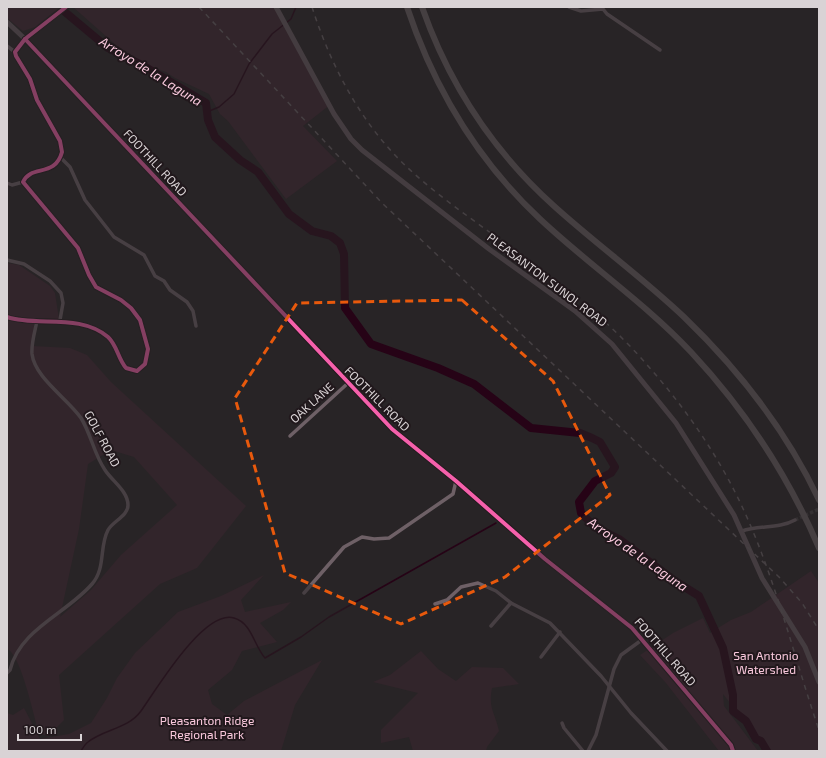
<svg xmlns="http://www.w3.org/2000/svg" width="826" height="758" viewBox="0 0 826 758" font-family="'Exo 2',sans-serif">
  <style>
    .green { fill: #3f2631; fill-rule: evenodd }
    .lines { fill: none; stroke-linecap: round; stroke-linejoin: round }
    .stream { stroke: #260316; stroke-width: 1.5 }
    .river { stroke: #260316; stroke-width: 8 }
    .street-tunnel { stroke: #433e40; stroke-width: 3.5; stroke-dasharray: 3.5 2; stroke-linecap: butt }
    .street { stroke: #6e6066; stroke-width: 3.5 }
    .secondary { stroke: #665a5f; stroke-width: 5 }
    .highway { stroke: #695f62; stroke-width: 6 }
    .rail { stroke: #696165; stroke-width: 1.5; stroke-dasharray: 5 5; stroke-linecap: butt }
    .cycleway-casing { stroke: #21181c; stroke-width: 6 }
    .cycleway { stroke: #f560ab; stroke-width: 4 }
    .marked { fill: none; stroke: #e8590c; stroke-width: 3; stroke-dasharray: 8 5; stroke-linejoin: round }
    .labels { text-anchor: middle; stroke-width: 4; stroke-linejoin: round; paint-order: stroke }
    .street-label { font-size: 12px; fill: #d9d3d5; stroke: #21181c }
    .park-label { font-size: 12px; fill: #fac9dd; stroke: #21181c }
    .water-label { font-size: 13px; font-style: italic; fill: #fdcce0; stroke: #21181c }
  </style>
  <rect width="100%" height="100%" fill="#282426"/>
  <!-- green -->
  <g class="green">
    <polygon points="7,7 60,7 35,27 23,31 7,18"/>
    <polygon points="73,7 278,7 331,104 303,126 337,161 286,199 228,121 220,114 209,94 175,78 166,72 146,65 116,45"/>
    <path d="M7 263 19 265 50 286 55 293 59 319 35 318 32 346 70 348 87 355 111 382 246 506 197 568 160 584 59 675 64 720 48 736 39 733C34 717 21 654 7 649ZM111 450 134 457 177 505 121 555 91 590 60 617 79 529 88 464Z"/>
    <polygon points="811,571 819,583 819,751 768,751 723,694 724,706 758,751 719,751 666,683 640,655 673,633 703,618 710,633 731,620 751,612"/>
    <polygon points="264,575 241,600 245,612 291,602 283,610 260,623 277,642 242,651 232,670 208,690 212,704 227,715 244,701 322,660 295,705 281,751 7,751 7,713 13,715 24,708 40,739 69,734 91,723 107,698 117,678 135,653 178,612 221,596"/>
    <path d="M421 651 438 669 456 681 472 667 503 668 519 684 492 688C488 709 495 712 499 731L487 747 486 751H413L409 737 381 743V730L418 693 373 682 390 675Z"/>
  </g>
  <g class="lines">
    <!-- stream -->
    <g class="stream">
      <polyline points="207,112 219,107 234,94 249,64 272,34 291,19 296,7"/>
      <path d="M81 751C83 748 85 744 88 742 104 729 128 729 141 711 156 690 204 609 234 618 252 623 254 646 265 658L301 637 329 617 496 523"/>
    </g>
    <!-- river -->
    <polyline class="river" points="65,12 108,48 142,65 206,103 208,120 215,137 240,160 258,172 289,214 312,231 331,236 340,243 344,254 345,308 371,344 438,368 474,384 531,428 580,433 592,438 600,442 615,467 611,473 595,481 579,502 581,513 595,527 619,539 675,581 699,596 723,648 733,695 733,711 746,721 756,739 761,741 767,751"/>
    <!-- street-tunnel -->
    <polyline class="street-tunnel" points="795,520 819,509"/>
    <!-- street -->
    <g class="street">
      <polyline points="569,7 581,11 603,9 607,14 660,50"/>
      <polyline points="7,46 15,52"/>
      <polyline points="61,158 70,167 85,200 114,237 144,255 155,276 164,281 170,290 187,302 193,311 196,326"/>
      <polyline points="7,183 12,185 23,182"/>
      <polyline points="7,260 24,264 50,281 61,293 63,303 60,320"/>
      <polyline points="290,436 347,384"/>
      <path d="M742 531C759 525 779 529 795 520"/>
      <polyline points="304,593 344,547 362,537 374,539 389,538 453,494 456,481"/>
      <polyline points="435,604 447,600 461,587 478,583 496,591 511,603 550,623 601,676 631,713 667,751"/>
      <polyline points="491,626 511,603"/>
      <polyline points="541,657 560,632"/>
      <path d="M7 673 10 670C20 629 66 614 92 584 106 568 99 547 108 530 113 521 128 516 128 505 128 491 112 481 105 470 94 454 91 434 81 418 67 398 35 378 32 354 31 344 35 331 37 321"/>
      <polyline points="562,723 564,728 583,751"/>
      <polyline points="588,751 596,735 614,669 621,655 643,639"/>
    </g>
    <!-- secondary -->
    <g class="secondary">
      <polyline points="276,7 334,114 351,139 362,150 489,249 575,311 612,344 676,423 734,515 762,578 805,647 819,682"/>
      <polyline points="7,22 25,39 392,429 456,481 545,559 632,628 731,745 733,751"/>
      <path d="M7 317C37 327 80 313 108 337 117 345 118 359 126 368L137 371 145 364 148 349 140 320 131 308 121 300 96 287 89 275 78 248 23 182C31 164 55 178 62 152L60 141 37 100 30 79 16 56 15 52 25 39 66 7"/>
    </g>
    <!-- highway -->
    <g class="highway">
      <path d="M407 7C434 88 477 160 540 219 589 265 645 303 691 352 745 410 788 475 819 548"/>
      <path d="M422 7C449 84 494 152 554 206 596 244 643 278 684 317 738 369 787 432 819 500"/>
    </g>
    <!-- rail -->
    <g class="rail">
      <polyline points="199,7 382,203 779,577 802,603 819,630"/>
      <path d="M312 7C329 60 355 112 393 153 421 183 455 207 488 231 545 273 602 312 648 366 682 404 713 448 736 494 773 568 792 651 819 730"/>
    </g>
    <!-- cycleway casing -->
    <g class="cycleway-casing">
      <g id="cycleway">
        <polyline points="25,39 392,429 456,481 545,559 632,628 731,745 733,751"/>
        <path d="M7 317C37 327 80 313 108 337 117 345 118 359 126 368L137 371 145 364 148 349 140 320 131 308 121 300 96 287 89 275 78 248 23 182C31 164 55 178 62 152L60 141 37 100 30 79 16 56 15 52 25 39 66 7"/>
      </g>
    </g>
    <!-- cycleway -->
    <use href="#cycleway" class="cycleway"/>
  </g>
  <!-- marked area -->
  <path d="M0 0H826V758H0ZM462 300 553 381 610 495 505 577 401 624 285 573 235 398 297 303Z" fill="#282426" fill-opacity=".55" fill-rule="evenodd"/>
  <path class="marked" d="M462 300 553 381 610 495 505 577 401 624 285 573 235 398 297 303Z"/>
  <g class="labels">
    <!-- street labels -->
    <g class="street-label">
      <text transform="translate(155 163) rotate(47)" y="4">FOOTHILL ROAD</text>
      <text transform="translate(547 280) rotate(37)" y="4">PLEASANTON SUNOL ROAD</text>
      <text transform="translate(377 399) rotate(45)" y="4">FOOTHILL ROAD</text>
      <text transform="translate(312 403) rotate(-42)" y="4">OAK LANE</text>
      <text transform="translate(102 439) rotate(62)" y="4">GOLF ROAD</text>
      <text transform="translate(665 652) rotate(49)" y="4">FOOTHILL ROAD</text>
    </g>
    <!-- park labels -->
    <g class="park-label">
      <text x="766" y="660">San Antonio<tspan x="766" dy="14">Watershed</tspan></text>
      <text x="207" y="725">Pleasanton Ridge<tspan x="207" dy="14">Regional Park</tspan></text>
    </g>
    <!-- water labels -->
    <g class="water-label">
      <text transform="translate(151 71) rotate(32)" y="5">Arroyo de la Laguna</text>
      <text transform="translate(638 554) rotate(35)" y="5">Arroyo de la Laguna</text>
    </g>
  </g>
  <!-- border -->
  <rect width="826" height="758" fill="none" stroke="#d9d3d5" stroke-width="16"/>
  <!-- scale -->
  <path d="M18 734v6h63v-6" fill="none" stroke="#d9d3d5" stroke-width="2"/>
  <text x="24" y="734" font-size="12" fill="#d9d3d5" stroke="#21181c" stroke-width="3" paint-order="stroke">100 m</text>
</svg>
